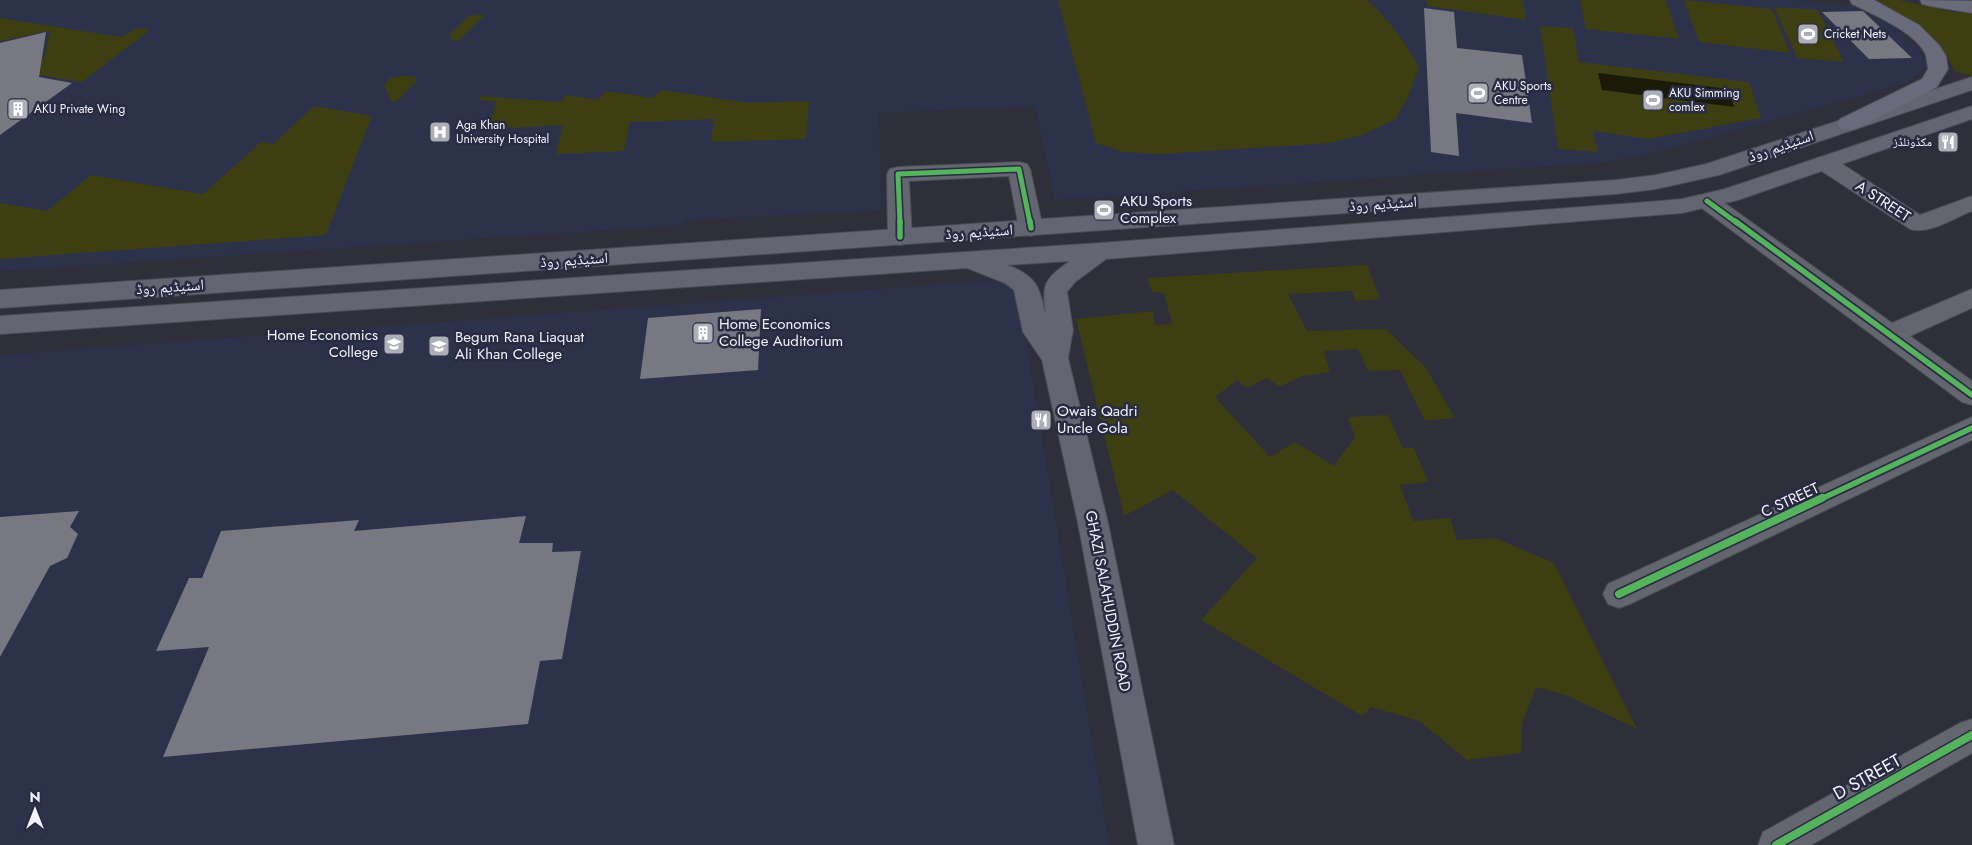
<svg xmlns="http://www.w3.org/2000/svg" width="1972" height="845" viewBox="0 0 1972 845" font-family="Jost,'Noto Naskh Arabic',sans-serif">
  <style>
    .built { fill: #2d324b }
    .green { fill: #3d3e11 }
    .water { fill: #191a07 }
    .building { fill: #777882 }
    .lines { fill: none; stroke-linecap: round; stroke-linejoin: round }
    .minor-casing { stroke: #4a4b55; stroke-width: 2 }
    .major-casing { stroke: #4a4b55; stroke-width: 2 }
    .highway-casing { stroke: #4a4b55; stroke-width: 2 }
    .minor { fill: #63656f; fill-rule: evenodd }
    .major { fill: #646572; fill-rule: evenodd }
    .highway { fill: #6a6b7a; fill-rule: evenodd }
    .cycleway-far2-casing { stroke: #282b41; stroke-width: 8 }
    .cycleway-far1-casing { stroke: #282b41; stroke-width: 9 }
    .cycleway-casing { stroke: #282b41; stroke-width: 11 }
    .cycleway-far2 { stroke: #56b35d; stroke-width: 5 }
    .cycleway-far1 { stroke: #56b35d; stroke-width: 5.5 }
    .cycleway { stroke: #56b35d; stroke-width: 8 }
    .labels { text-anchor: middle; stroke-width: 5; stroke-linejoin: round; paint-order: stroke }
    .far-poi-label { font-size: 12px; fill: #f2f3fc; stroke: #282b41; text-anchor: start }
    .street-label { font-size: 15px; fill: #f2f3fc; stroke: #282b41 }
    .poi-label { font-size: 15px; fill: #f2f3fc; stroke: #282b41; text-anchor: start }
    .near-street-label { font-size: 18px; fill: #f2f3fc; stroke: #282b41 }
  </style>
  <rect width="100%" height="100%" fill="#2e2f3b"/>
  <!-- built -->
  <g class="built">
    <polygon points="0,0 1788,0 1853,6 1894,27 1918,49 1927,65 1906,83 1661,151 1606,162 1055,200 1035,106 879,113 881,210 684,220 682,225 0,271"/>
    <polygon points="1000,280 1018,293 1109,845 0,845 0,355"/>
  </g>
  <!-- green -->
  <g class="green">
    <path d="M1058 0H1367C1390 21 1404 40 1419 67L1408 97 1396 119 1362 135 1330 143 1162 154 1122 152 1096 143Z"/>
    <polygon points="1426,0 1523,0 1526,20 1428,6"/>
    <polygon points="1580,0 1666,0 1679,39 1586,29"/>
    <polygon points="1684,0 1772,9 1790,53 1699,42"/>
    <path d="M1875 0H1899L1953 12 1972 13V76L1954 71C1942 35 1906 18 1875 0Z"/>
    <polygon points="1774,7 1818,10 1844,62 1797,58"/>
    <polygon points="483,14 483,17 458,41 453,40 449,35 469,16"/>
    <polygon points="0,18 121,37 138,28 150,30 82,82 13,71 27,61 44,59 50,31 0,41"/>
    <polygon points="1540,26 1573,28 1579,62 1749,82 1761,118 1648,139 1593,131 1598,152 1558,149"/>
    <polygon points="402,76 413,76 417,80 397,101 392,102 384,86 390,78"/>
    <polygon points="661,90 750,103 809,101 806,139 711,142 714,119 630,122 624,151 556,154 563,125 512,128 490,123 496,102 479,100 480,96 561,102 566,95 598,100 606,91 653,98"/>
    <polygon points="314,106 372,116 326,235 0,259 0,203 47,211 91,175 203,194 261,142 273,144"/>
    <polygon points="1367,265 1380,299 1355,301 1352,291 1288,294 1307,331 1386,329 1426,368 1455,418 1425,421 1400,370 1368,371 1358,349 1324,351 1330,372 1303,376 1279,387 1267,378 1247,388 1237,380 1215,397 1270,457 1295,442 1334,466 1355,437 1348,417 1388,415 1403,448 1414,448 1428,482 1400,485 1413,521 1450,518 1457,540 1495,538 1554,563 1637,729 1568,696 1536,687 1522,724 1521,753 1467,760 1419,721 1371,707 1362,716 1201,620 1257,558 1173,490 1124,516 1076,319 1153,311 1155,325 1172,324 1164,293 1152,292 1147,278"/>
  </g>
  <!-- water -->
  <polygon class="water" points="1598,73 1729,89 1734,107 1602,90"/>
  <!-- building -->
  <g class="building">
    <polygon points="1424,8 1454,12 1457,48 1522,55 1532,123 1456,113 1459,156 1431,152"/>
    <polygon points="1862,11 1864,12 1912,58 1869,59 1822,12"/>
    <polygon points="46,32 39,77 72,83 0,135 0,43"/>
    <polygon points="761,309 758,370 640,379 648,318"/>
    <polygon points="79,511 70,527 78,534 67,558 50,566 0,657 0,517"/>
    <polygon points="526,516 519,543 553,543 552,552 581,551 562,659 540,661 528,724 163,757 209,647 156,651 189,578 202,578 221,531 359,520 354,531"/>
  </g>
  <g class="lines">
    <!-- minor casing -->
    <g class="minor-casing">
      <g id="minor">
        <path d="M1825 156 1833 158 1920 215 1972 196V211C1954 218 1929 235 1910 229L1817 168 1814 163 1817 158Z"/>
        <polygon points="1019,162 1027,164 1030,169 1043,228 1039,233 1031,236 1023,233 1019,228 1009,176 909,181 912,237 908,243 900,245 892,243 888,237 887,174 890,169 898,167"/>
        <polygon points="1707,194 1715,196 1892,323 1972,289 1972,308 1910,336 1972,381 1972,405 1962,402 1699,206 1696,201 1699,196"/>
        <polygon points="1972,417 1972,440 1630,604 1619,608 1608,604 1603,594 1608,584"/>
        <polygon points="1972,719 1972,753 1811,845 1758,845 1763,832 1960,723"/>
      </g>
    </g>
    <!-- major casing -->
    <g class="major-casing">
      <g id="major">
        <polygon points="1972,77 1972,90 1719,175 1656,189 1616,194 0,308 0,290 1616,180 1656,175 1706,164"/>
        <path d="M1972 106V119L1738 200 1682 213 1106 259 1075 282 1067 292 1073 330 1068 358 1108 523 1174 845H1138L1078 523 1042 360 1023 332 1014 290 1005 283 967 268 0 334V316L1100 243 1648 202 1682 199 1725 189ZM1070 261C1043 280 1042 284 1046 316 1039 286 1037 276 1007 265Z"/>
      </g>
    </g>
    <!-- highway casing -->
    <g class="highway-casing">
      <g id="highway">
        <path d="M1850 0H1874L1919 25 1939 45 1946 56 1948 69 1937 87 1856 129 1848 130 1840 129 1837 124 1840 119 1922 79 1928 69C1927 64 1927 58 1925 53 1913 31 1874 15 1852 4Z"/>
        <polygon points="1920,0 1972,1 1972,13 1929,6 1922,4"/>
      </g>
    </g>
    <!-- minor -->
    <use href="#minor" class="minor"/>
    <!-- major -->
    <use href="#major" class="major"/>
    <!-- highway -->
    <use href="#highway" class="highway"/>
    <!-- cycleway-far2 casing -->
    <g class="cycleway-far2-casing">
      <g id="cycleway-far2">
        <polyline points="1707,201 1737,223"/>
        <polyline points="900,223 898,174 1019,169 1030,223"/>
      </g>
    </g>
    <!-- cycleway-far1 casing -->
    <g class="cycleway-far1-casing">
      <g id="cycleway-far1">
        <polyline points="900,221 900,237"/>
        <polyline points="1030,221 1031,228"/>
        <polyline points="1735,221 1972,395"/>
        <polyline points="1819,500 1972,428"/>
      </g>
    </g>
    <!-- cycleway casing -->
    <g class="cycleway-casing">
      <g id="cycleway">
        <polyline points="1619,594 1822,498"/>
        <polyline points="1776,845 1972,735"/>
      </g>
    </g>
    <!-- cycleway-far2 -->
    <use href="#cycleway-far2" class="cycleway-far2"/>
    <!-- cycleway-far1 -->
    <use href="#cycleway-far1" class="cycleway-far1"/>
    <!-- cycleway -->
    <use href="#cycleway" class="cycleway"/>
  </g>
  <!-- icons -->
  <defs>
    <g id="stadium-square" transform="scale(1.125)"><rect x="-9" y="-9" width="18" height="18" rx="4" fill="#adaeb8" stroke="#282b41"/><path d="M0-5a6.5 5 0 1 0 0 10a6.5 5 0 1 0 0-10ZM-3.5-1.8h7v3.6h-7Z" fill="#fff"/></g>
    <g id="building-square" transform="scale(1.125)"><rect x="-9" y="-9" width="18" height="18" rx="4" fill="#adaeb8" stroke="#282b41"/><path d="M-4-6H4V6H1V3H-1V6H-4ZM-2.5-4.3h1.7v1.8h-1.7ZM.8-4.3h1.7v1.8H.8ZM-2.5-1h1.7V.8h-1.7ZM.8-1h1.7V.8H.8Z" fill="#fff"/></g>
    <g id="hospital-square" transform="scale(1.125)"><rect x="-9" y="-9" width="18" height="18" rx="4" fill="#adaeb8" stroke="#282b41"/><path d="M-5-5h3v3.5h4V-5h3V5h-3V1.5h-4V5h-3Z" fill="#fff"/></g>
    <g id="restaurant-square" transform="scale(1.125)"><rect x="-9" y="-9" width="18" height="18" rx="4" fill="#adaeb8" stroke="#282b41"/><path d="M-5-6h1v4h1v-4h1v4h1v-4h1v5L-1.5 .5V6h-2V.5L-5-1ZM5-6V6H3V1.5H1.5Q1.5-4 5-6Z" fill="#fff"/></g>
    <g id="university-square" transform="scale(1.125)"><rect x="-9" y="-9" width="18" height="18" rx="4" fill="#adaeb8" stroke="#282b41"/><path d="M0-5L7-2L0 1L-7-2ZM-4 1L0 2.5L4 1V4Q0 6-4 4Z" fill="#fff"/></g>
  </defs>
  <g fill-rule="evenodd">
    <use href="#stadium-square" x="1808" y="34"/>
    <use href="#stadium-square" x="1478" y="93"/>
    <use href="#stadium-square" x="1653" y="100"/>
    <use href="#building-square" x="18" y="109"/>
    <use href="#hospital-square" x="440" y="132"/>
    <use href="#restaurant-square" x="1948" y="142"/>
    <use href="#stadium-square" x="1104" y="210"/>
    <use href="#building-square" x="703" y="333"/>
    <use href="#university-square" x="394" y="344"/>
    <use href="#university-square" x="439" y="346"/>
    <use href="#restaurant-square" x="1041" y="420"/>
  </g>
  <g class="labels">
    <!-- far-poi labels -->
    <g class="far-poi-label">
      <text x="1824" y="38">Cricket Nets</text>
      <text x="1494" y="90">AKU Sports<tspan x="1494" dy="14">Centre</tspan></text>
      <text x="1669" y="97">AKU Simming<tspan x="1669" dy="14">comlex</tspan></text>
      <text x="34" y="113">AKU Private Wing</text>
      <text x="456" y="129">Aga Khan<tspan x="456" dy="14">University Hospital</tspan></text>
      <text x="1932" y="146" text-anchor="end">مکڈونلڈز</text>
    </g>
    <!-- street labels -->
    <g class="street-label">
      <text transform="translate(1781 146) rotate(-19)" y="5">اسٹیڈیم روڈ</text>
      <text transform="translate(1883 201) rotate(33)" y="5">A STREET</text>
      <text transform="translate(1383 204) rotate(-4)" y="5">اسٹیڈیم روڈ</text>
      <text transform="translate(979 232) rotate(-4)" y="5">اسٹیڈیم روڈ</text>
      <text transform="translate(574 260) rotate(-4)" y="5">اسٹیڈیم روڈ</text>
      <text transform="translate(170 287) rotate(-4)" y="5">اسٹیڈیم روڈ</text>
      <text transform="translate(1790 500) rotate(-25)" y="5">C STREET</text>
      <text transform="translate(1108 601) rotate(79)" y="5">GHAZI SALAHUDDIN ROAD</text>
    </g>
    <!-- poi labels -->
    <g class="poi-label">
      <text x="1120" y="206">AKU Sports<tspan x="1120" dy="17">Complex</tspan></text>
      <text x="719" y="329">Home Economics<tspan x="719" dy="17">College Auditorium</tspan></text>
      <text x="378" y="340" text-anchor="end">Home Economics<tspan x="378" dy="17">College</tspan></text>
      <text x="455" y="342">Begum Rana Liaquat<tspan x="455" dy="17">Ali Khan College</tspan></text>
      <text x="1057" y="416">Owais Qadri<tspan x="1057" dy="17">Uncle Gola</tspan></text>
    </g>
    <!-- near-street labels -->
    <g class="near-street-label">
      <text transform="translate(1867 777) rotate(-29)" y="6">D STREET</text>
    </g>
  </g>
  <!-- north arrow -->
  <g transform="translate(35 810)" stroke="#282b41" stroke-width="4" paint-order="stroke">
  <path d="M0-4L9 19L0 12L-9 19Z" fill="#f2f3fc"/>
  <text y="-8" font-size="14" font-weight="bold" text-anchor="middle" fill="#f2f3fc">N</text>
  </g>
</svg>
